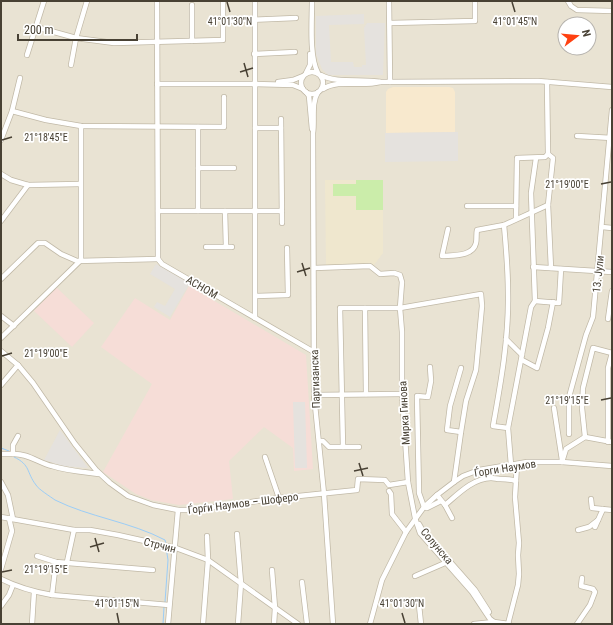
<svg xmlns="http://www.w3.org/2000/svg" width="613" height="625" viewBox="0 0 613 625" font-family="'Roboto Condensed',sans-serif">
  <style>
    .residential { fill: #e9e3d3; fill-rule: evenodd }
    .commercial { fill: #f8e9ce }
    .education { fill: #efe7ce }
    .medical { fill: #f6ddd7 }
    .park { fill: #cbedaa }
    .parking { fill: #e5e2de }
    .lines { fill: none; stroke-linecap: round; stroke-linejoin: round }
    .stream { stroke: #9bcdf7; stroke-width: 1 }
    .minor-casing { stroke: #c1b9a7; stroke-width: 6 }
    .minor { stroke: #fff; stroke-width: 4.5 }
    .ticks { fill: none; stroke: #484134; stroke-width: 1.5 }
    .labels { text-anchor: middle; stroke-width: 3.5; stroke-linejoin: round; paint-order: stroke }
    .street-label { font-size: 11px; fill: #484134; stroke: #fff }
    .ticks-label { font-size: 10px; text-anchor: middle; fill: #484134; stroke: #fff; stroke-width: 3.5; stroke-linejoin: round; paint-order: stroke }
  </style>
  <rect width="100%" height="100%" fill="#f4f0e5"/>
  <!-- residential -->
  <path class="residential" d="M1 1H612V624H1ZM565 24H589V48H565Z"/>
  <!-- commercial -->
  <polygon class="commercial" points="393,87 449,87 453,88 455,92 455,132 386,133 386,92 388,89"/>
  <!-- education -->
  <polygon class="education" points="325,180 383,180 383,253 374,265 326,266"/>
  <!-- medical -->
  <g class="medical">
    <polygon points="189,286 306,355 313,469 294,471 293,448 264,427 229,461 233,499 179,505 151,500 136,494 103,472 152,384 101,347 135,298 170,320"/>
    <polygon points="56,287 94,323 72,347 34,311"/>
  </g>
  <!-- park -->
  <polygon class="park" points="356,180 383,180 383,210 356,210 356,196 333,196 333,184 356,184"/>
  <!-- parking -->
  <g class="parking">
    <polygon points="364,14 364,24 329,25 331,62 353,62 354,67 362,67 362,65 366,65 364,28 367,23 385,23 383,75 328,75 322,69 316,54 316,16"/>
    <polygon points="458,132 458,161 385,162 385,133"/>
    <polygon points="156,264 190,283 170,317 154,307 157,302 165,306 175,289 150,274"/>
    <polygon points="293,402 305,402 307,468 295,468"/>
    <polygon points="60,430 88,468 63,466 44,460"/>
  </g>
  <g class="lines">
    <!-- stream -->
    <g class="stream">
      <polyline points="1,448 9,451"/>
      <path d="M14 457C31 465 26 472 36 485 38 489 51 497 55 500 89 517 131 522 165 540L166 544"/>
      <polyline points="165,602 168,560 166,547"/>
      <polyline points="163,624 164,607"/>
    </g>
    <!-- minor casing -->
    <g class="minor-casing">
      <g id="minor">
        <polyline points="157,1 158,259"/>
        <polyline points="255,1 255,318"/>
        <path d="M312 1C312 21 309 57 318 73"/>
        <polyline points="389,1 390,82"/>
        <polyline points="568,1 571,6 577,10 612,11"/>
        <polyline points="223,21 296,18"/>
        <polyline points="390,23 475,21 475,1"/>
        <polyline points="36,27 76,38 114,43 223,40 223,1"/>
        <polyline points="192,41 192,5"/>
        <polyline points="254,54 295,52"/>
        <polyline points="27,55 44,1"/>
        <polyline points="71,65 76,38 87,1"/>
        <circle cx="312" cy="83" r="11"/>
        <polyline points="306,73 310,65 310,54"/>
        <path d="M321 75C337 84 363 78 381 82L538 81 612 87"/>
        <polyline points="278,82 293,80 303,76"/>
        <polyline points="157,84 254,84 293,85 303,89"/>
        <path d="M323 89C339 79 361 87 380 82"/>
        <polyline points="306,92 309,96 312,129"/>
        <path d="M318 92C311 103 315 120 313 133L314 395 324 494 333 624"/>
        <polyline points="12,111 46,120 81,126 224,127 224,97"/>
        <polyline points="281,119 282,223"/>
        <polyline points="255,128 281,128"/>
        <polyline points="577,136 612,138"/>
        <polyline points="1,140 12,111 20,78"/>
        <polyline points="548,154 553,158 548,205 551,268"/>
        <polyline points="198,168 234,168"/>
        <polyline points="1,174 11,180 28,185 80,184"/>
        <polyline points="467,206 516,206"/>
        <polyline points="158,211 282,211"/>
        <polyline points="198,211 198,127"/>
        <polyline points="516,219 517,158 545,157 548,154 547,82"/>
        <polyline points="1,221 28,185"/>
        <path d="M504 225C506 247 508 270 508 292 509 337 501 382 493 426L508 428"/>
        <polyline points="602,227 612,228"/>
        <path d="M448 229 442 256C452 255 473 257 476 243 477 239 476 234 477 230L504 225 548 205"/>
        <polyline points="206,247 226,247 225,211"/>
        <polyline points="226,247 232,247"/>
        <polyline points="158,259 162,264 314,352"/>
        <polyline points="81,260 81,126"/>
        <polyline points="533,267 612,272"/>
        <polyline points="314,268 370,266 380,274 394,273 400,275 402,282 400,308 402,332 402,394 408,482 415,518 420,533 472,592 490,619 494,622"/>
        <polyline points="1,279 38,243 45,243 61,254 77,261 158,259"/>
        <polyline points="256,296 288,295 287,248"/>
        <polyline points="535,301 559,303 561,269"/>
        <polyline points="365,308 366,394"/>
        <polyline points="1,316 14,326"/>
        <polyline points="608,319 612,291"/>
        <polyline points="1,338 81,260"/>
        <polyline points="506,339 522,355"/>
        <polyline points="1,351 18,365 33,383 75,444 96,470 110,483 128,496 153,505 178,510 193,510 279,498 357,490 358,479 385,480 389,485 408,482"/>
        <polyline points="522,360 537,368 548,328 553,302"/>
        <polyline points="430,367 431,381 428,397 417,396 419,493 424,507 427,508 441,501"/>
        <polyline points="1,385 18,365"/>
        <polyline points="314,395 402,394"/>
        <polyline points="554,408 562,460"/>
        <polyline points="461,432 447,430 450,406 461,368"/>
        <polyline points="569,434 569,397 586,335 593,317 612,110"/>
        <path d="M18 436 13 445V454C27 453 39 463 52 466 68 471 84 472 99 474"/>
        <polyline points="585,437 582,408 583,388 593,348 612,353 608,368 608,442"/>
        <polyline points="319,441 323,441 329,447 359,447"/>
        <polyline points="343,447 340,308 400,308 481,294 482,306 476,370 466,401 461,432 454,482"/>
        <polyline points="1,454 13,454"/>
        <polyline points="265,457 279,498"/>
        <polyline points="562,462 566,449 585,437 612,442"/>
        <polyline points="511,465 508,428 531,307 535,301 531,193 536,158"/>
        <polyline points="1,482 8,495 13,519"/>
        <polyline points="389,491 391,494 392,514 406,532"/>
        <path d="M437 495 445 505C457 495 473 478 491 478 494 478 497 479 500 479 506 479 510 479 516 481"/>
        <polyline points="591,499 592,508 612,510"/>
        <polyline points="445,505 452,518"/>
        <polyline points="1,517 74,530 90,530 118,535 176,548 208,560 298,624"/>
        <polyline points="419,524 423,531 475,590 489,612"/>
        <polyline points="595,527 603,509"/>
        <polyline points="578,530 589,527 598,520"/>
        <polyline points="237,534 241,583 238,624"/>
        <polyline points="37,556 56,562 153,570"/>
        <polyline points="67,562 74,530"/>
        <polyline points="1,569 12,531 9,518"/>
        <polyline points="272,570 275,608 274,624"/>
        <polyline points="415,576 445,563"/>
        <path d="M1 579C17 587 34 592 52 595L169 605"/>
        <polyline points="302,582 307,624"/>
        <polyline points="52,595 56,562"/>
        <polyline points="419,605 421,624"/>
        <polyline points="1,606 9,595 13,585"/>
        <polyline points="32,624 34,592"/>
        <polyline points="168,624 178,510"/>
        <polyline points="203,624 208,560 207,536"/>
        <polyline points="370,624 382,580 406,532 424,507 437,495 454,482 463,476 479,470 527,462 562,462 612,466"/>
        <polyline points="474,624 494,622 509,624"/>
        <polyline points="508,624 518,585 519,574 518,555 519,543 515,497 517,464"/>
        <polyline points="577,624 590,605 595,592 593,589 581,586 582,578"/>
      </g>
    </g>
    <!-- minor -->
    <use href="#minor" class="minor"/>
  </g>
  <!-- ticks -->
  <path class="ticks" d="M227 2 230 12M512 2 515 12M244 63 248 77M240 72 253 68M2 140 12 137M601 184 611 182M302 263 306 276M297 272 310 268M2 356 12 353M601 400 611 398M359 463 363 476M354 471 368 468M95 538 99 552M90 547 104 543M2 572 12 570M117 613 119 623M402 613 405 623"/>
  <g class="labels">
    <!-- street labels -->
    <g class="street-label">
      <text transform="translate(598 274) rotate(-84)" y="4">13. Јули</text>
      <text transform="translate(202 287) rotate(30)" y="4">АСНОМ</text>
      <text transform="translate(315 379) rotate(-92)" y="4">Партизанска</text>
      <text transform="translate(404 413) rotate(-93)" y="4">Мирка Гинова</text>
      <text transform="translate(505 468) rotate(-9)" y="4">Ѓорги Наумов</text>
      <text transform="translate(243 503) rotate(-7)" y="4">Ѓорѓи Наумов – Шоферо</text>
      <text transform="translate(160 545) rotate(14)" y="4">Стрчин</text>
      <text transform="translate(437 546) rotate(50)" y="4">Солунска</text>
    </g>
  </g>
  <g class="ticks-label">
    <text x="230" y="25">41°01'30"N</text>
    <text x="515" y="25">41°01'45"N</text>
    <text x="46" y="141">21°18'45"E</text>
    <text x="567" y="188">21°19'00"E</text>
    <text x="46" y="357">21°19'00"E</text>
    <text x="567" y="404">21°19'15"E</text>
    <text x="46" y="573">21°19'15"E</text>
    <text x="117" y="607">41°01'15"N</text>
    <text x="402" y="607">41°01'30"N</text>
  </g>
  <!-- border -->
  <rect width="613" height="625" fill="none" stroke="#484134" stroke-width="4"/>
  <!-- north arrow -->
  <g transform="translate(577 36) rotate(74)"><circle r="19" fill="#ffffff" stroke="#b6b3ae"/>
  <path d="M0-3L7 15L0 10L-7 15Z" fill="#ff4111"/>
  <text y="-6" font-size="11" font-weight="bold" text-anchor="middle" fill="#484134">N</text>
  </g>
  <!-- scale -->
  <path d="M18 34v6h119v-6" fill="none" stroke="#484134" stroke-width="2"/>
  <text x="24" y="34" font-size="12" fill="#484134" stroke="#ffffff" stroke-width="3" paint-order="stroke">200 m</text>
</svg>
